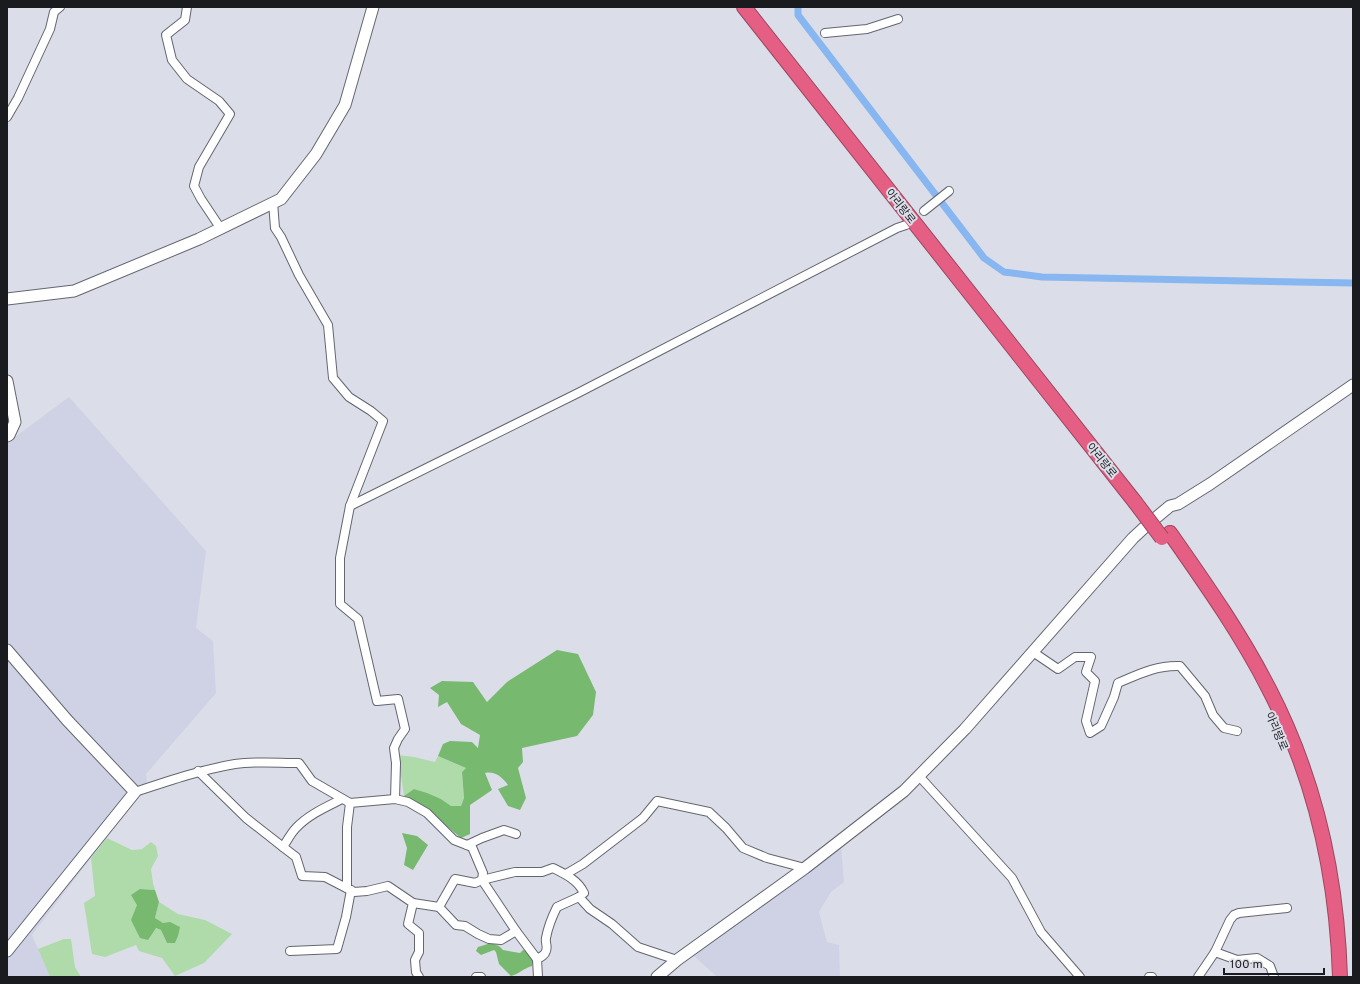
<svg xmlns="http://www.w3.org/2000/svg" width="1360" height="984" viewBox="0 0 1360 984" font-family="Overpass,'Noto Sans KR',sans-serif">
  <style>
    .built { fill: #cfd2e4 }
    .green { fill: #aedba9 }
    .forest { fill: #76b96f }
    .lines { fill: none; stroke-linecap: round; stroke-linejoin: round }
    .canal { stroke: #87b6f1; stroke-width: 7 }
    .street-casing { stroke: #64666f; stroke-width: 10 }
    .secondary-casing { stroke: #64666f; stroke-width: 13 }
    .highway-casing { stroke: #9d4760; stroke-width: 16 }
    .street { stroke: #fff; stroke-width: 8 }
    .secondary { stroke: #fff; stroke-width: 11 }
    .highway { stroke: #e45f83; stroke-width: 14 }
    .highway-bridge-casing { stroke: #9d4760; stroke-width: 16; stroke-linecap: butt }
    .highway-bridge { stroke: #e45f83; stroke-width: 14 }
    .labels { text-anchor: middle; stroke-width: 4; stroke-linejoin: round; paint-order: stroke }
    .street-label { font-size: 11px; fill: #1a1b1e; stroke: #dbdee8 }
  </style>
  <rect width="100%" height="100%" fill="#dbdee8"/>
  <!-- built -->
  <g class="built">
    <polygon points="69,397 206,551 196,628 213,641 216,693 146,774 147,781 139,795 32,935 50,977 7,977 7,443"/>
    <polygon points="841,846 844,882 831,892 819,912 827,942 839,945 840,977 717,977 693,955"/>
  </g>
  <!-- green -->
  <g class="green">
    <polygon points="398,755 414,757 435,762 438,756 466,768 462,772 464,798 461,806 451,806 441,799 414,789 404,796"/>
    <polygon points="107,838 132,850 142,849 151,842 156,846 158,856 151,869 153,883 155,890 140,889 155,928 161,930 167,943 175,943 178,936 163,923 155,918 159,902 178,914 205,920 232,934 204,963 175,976 162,958 139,951 136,945 105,957 92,954 84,903 95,896 91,858"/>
    <polygon points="64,939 71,939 75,967 81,977 50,977 38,949"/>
  </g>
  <!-- forest -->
  <g class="forest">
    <path d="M557 650 578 654 596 692 593 715 577 736 522 748 523 762 518 768 526 798 520 810 508 806 498 789 508 785C502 777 495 771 485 773L492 790 470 805V834L461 838 443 823 404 796 414 789 427 793 441 799 451 806H461L464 798 462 772 466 768 438 756 443 744 450 741 472 742 478 748 480 735 461 724 447 702 438 707 439 695 430 688 442 681 473 682 487 702 507 682Z"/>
    <polygon points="402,833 417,836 428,845 413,870 404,865 407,848"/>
    <polygon points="140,889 155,890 159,902 155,918 163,923 170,922 180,927 178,936 175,943 167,943 161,930 156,928 148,940 140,938 131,920 137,905 131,895"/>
    <path d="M491 943 499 946 503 950 520 953 523 950 527 951 534 959 532 966C524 968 519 974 511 976L499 964 496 952 494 950 481 955 476 951 478 947Z"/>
  </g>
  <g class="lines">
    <!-- canal -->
    <polyline class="canal" points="798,7 798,15 984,258 1004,272 1042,277 1353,283"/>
    <!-- street casing -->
    <g class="street-casing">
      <g id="street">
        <polyline points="187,7 185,20 166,35 172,60 187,79 219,101 230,114 199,167 194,186 201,199 221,229"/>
        <polyline points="825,33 867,29 898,19"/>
        <polyline points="7,117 18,98 50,29 54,12 60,7"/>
        <polyline points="273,202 275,228 281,237 299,275 328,325 333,378 349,397 371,411 383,421 350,506 340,558 340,604 358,619 377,701 398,699 405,729 398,739 394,748 396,763 395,799"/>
        <polyline points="924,211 949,191"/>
        <polyline points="350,506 578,393 897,228 906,225"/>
        <path d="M1033 652 1058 669 1075 657H1091L1086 672 1095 681 1086 721 1090 733 1101 726 1114 697 1118 683C1139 674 1157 665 1180 666L1205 696 1213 715 1224 728 1237 731"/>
        <path d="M198 771 246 818 283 847C287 841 291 833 296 828 308 815 326 807 342 799"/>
        <polyline points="919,776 1012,878 1041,932 1080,977"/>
        <path d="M135 792C168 781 200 770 235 764 256 761 278 763 299 763L312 781 350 803 395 799 408 802 427 813 454 840 472 847 483 873 482 880 516 931 537 959 538 977"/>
        <polyline points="467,845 482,838 504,830 516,834"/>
        <polyline points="283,847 296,857 302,876 325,877 354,892 367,891 388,886 413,903 408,924 419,933 419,952 415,960 416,972 419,977"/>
        <polyline points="566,874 583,864 643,818 657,801 709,812 726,828 743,848 767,858 805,868"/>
        <polyline points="347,888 347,827 350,803"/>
        <polyline points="579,897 590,909 612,924 638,947 677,960"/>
        <polyline points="413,903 439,907 456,925 465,926 478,934 489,939 501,940 516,931"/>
        <path d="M439 907 455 879 475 883 482 880 515 872H542L553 868C565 874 578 880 584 893L579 897 557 907C552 917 548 927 546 938 545 943 548 946 546 951 545 955 541 957 537 959"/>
        <polyline points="290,951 337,949 346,917 351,890"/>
        <polyline points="1215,952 1230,920 1234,915 1239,913 1287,908"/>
        <polyline points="476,977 481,977"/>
        <polyline points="1149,977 1152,977"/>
        <polyline points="1198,977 1215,952 1237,960 1257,958 1270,966 1274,977"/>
      </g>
    </g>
    <!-- secondary casing -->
    <g class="secondary-casing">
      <g id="secondary">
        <polyline points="7,299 74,291 199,239 281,199 316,154 345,105 373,7"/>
        <polyline points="7,381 15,422 9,435 7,436"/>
        <polyline points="7,650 67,720 135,792 7,951"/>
        <polyline points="657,977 677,960 805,868 904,791 965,729 1133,538 1146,526 1170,506 1178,504 1210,484 1353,385"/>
      </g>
    </g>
    <!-- highway casing -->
    <g class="highway-casing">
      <g id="highway">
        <polyline points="744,7 1135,502"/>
        <path d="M1170 533C1205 583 1241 634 1269 689 1315 778 1337 877 1340 977"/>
      </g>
    </g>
    <!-- street -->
    <use href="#street" class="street"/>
    <!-- secondary -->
    <use href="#secondary" class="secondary"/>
    <!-- highway -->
    <use href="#highway" class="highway"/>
    <!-- highway-bridge casing -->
    <g class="highway-bridge-casing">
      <polyline id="highway-bridge" points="1135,502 1162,538"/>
    </g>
    <!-- highway-bridge -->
    <use href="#highway-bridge" class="highway-bridge"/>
  </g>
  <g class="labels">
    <!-- street labels -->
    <g class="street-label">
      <text transform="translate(901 206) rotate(52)" y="4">아리랑로</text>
      <text transform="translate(1102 460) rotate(51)" y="4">아리랑로</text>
      <text transform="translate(1277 731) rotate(67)" y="4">아리랑로</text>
    </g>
  </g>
  <!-- border -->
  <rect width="1360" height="984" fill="none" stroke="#1a1b1e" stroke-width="16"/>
  <!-- scale -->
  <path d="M1224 968v6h100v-6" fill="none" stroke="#1a1b1e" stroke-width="2"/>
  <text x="1230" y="968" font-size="12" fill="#1a1b1e" stroke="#dbdee8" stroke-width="3" paint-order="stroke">100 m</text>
</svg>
